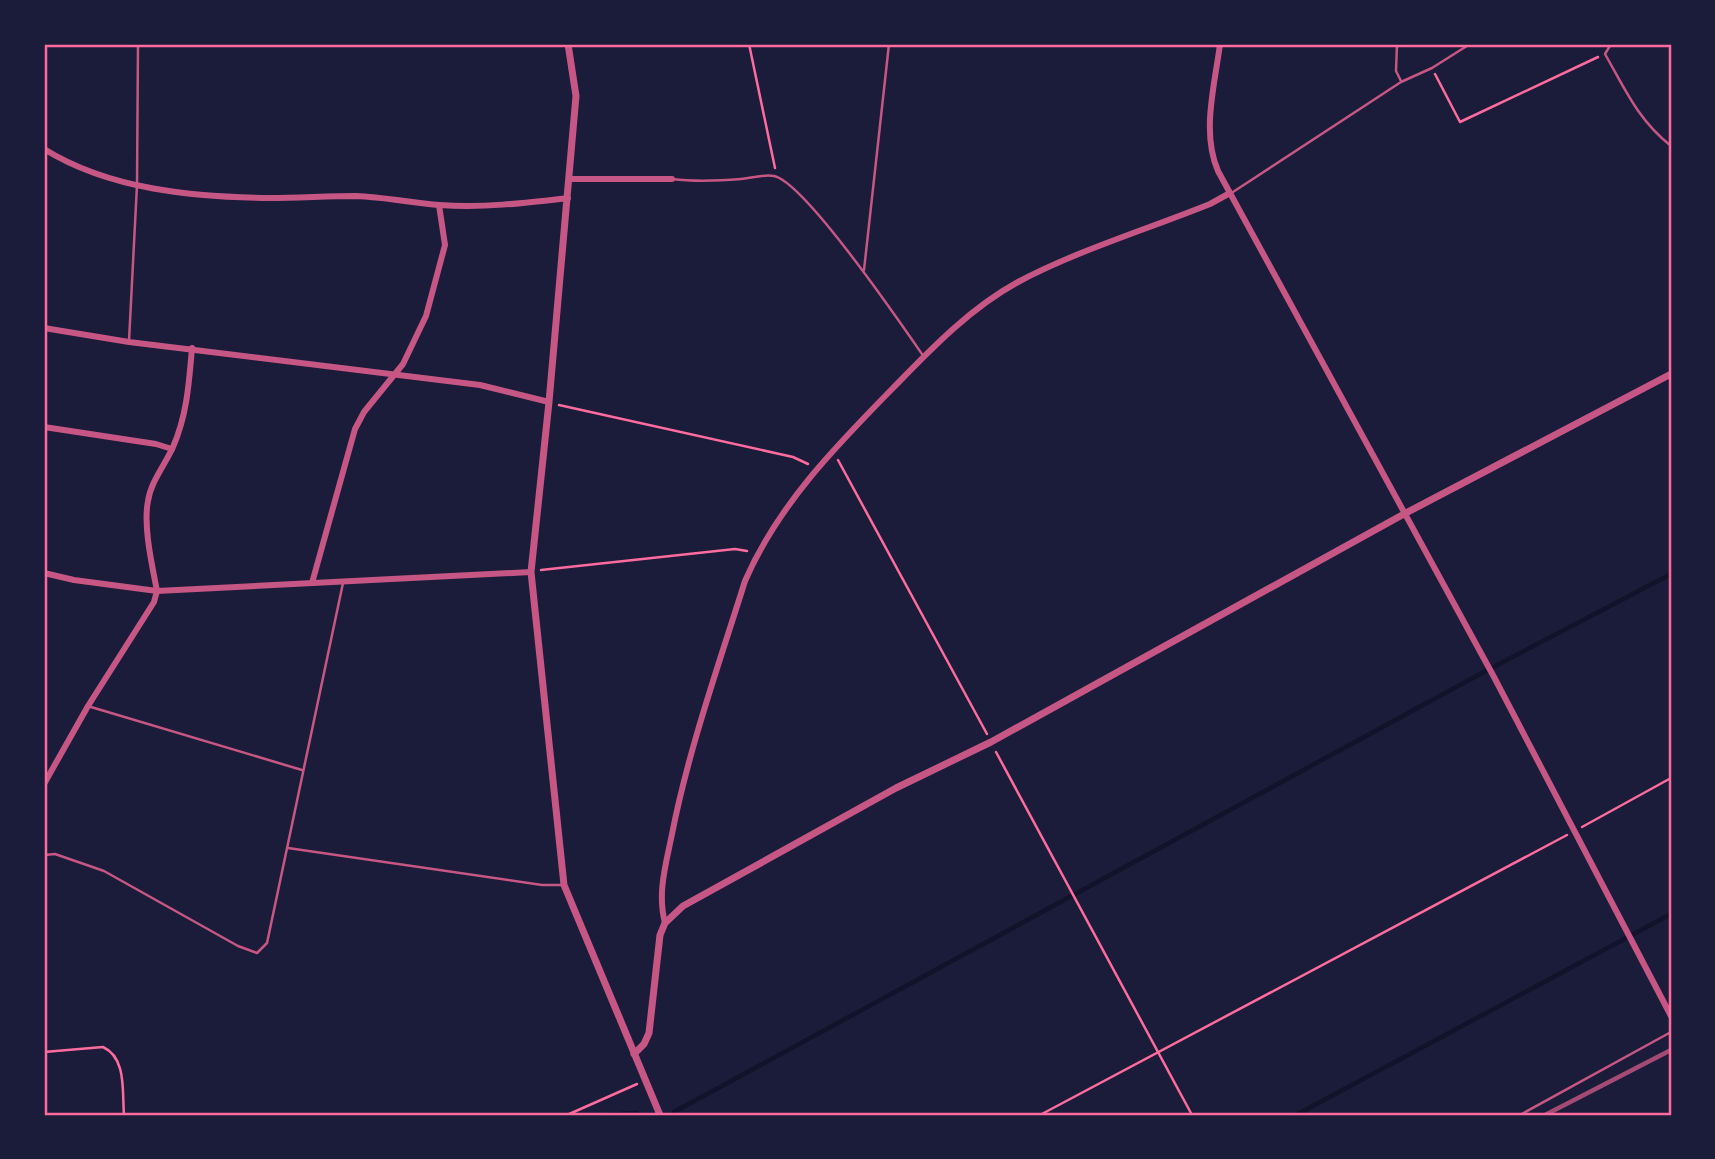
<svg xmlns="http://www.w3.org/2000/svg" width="1715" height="1159" viewBox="0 0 1715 1159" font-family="Arial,sans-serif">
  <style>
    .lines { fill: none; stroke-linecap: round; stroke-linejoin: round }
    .stream { stroke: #12122b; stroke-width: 4.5 }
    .path { stroke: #ff6b9d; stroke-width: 2.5 }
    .service { stroke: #c65784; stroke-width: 2.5 }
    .minor { stroke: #c65784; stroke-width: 6 }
    .tertiary { stroke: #c65784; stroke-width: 7 }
    .rail { stroke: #a44b75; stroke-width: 4.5 }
    .neatline { fill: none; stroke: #ff6b9d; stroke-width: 2.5 }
  </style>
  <rect width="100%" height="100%" fill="#1b1b3a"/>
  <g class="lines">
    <!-- stream -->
    <g class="stream">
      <polyline points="674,1112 1482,673 1671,574"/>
      <polyline points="607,1115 637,1113"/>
      <polyline points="1296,1115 1671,914"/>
    </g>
    <!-- path -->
    <g class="path">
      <polyline points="749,44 775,168"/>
      <polyline points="1435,74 1460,122 1598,57"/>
      <polyline points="559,405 793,457 808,464"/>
      <polyline points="838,460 987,734"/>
      <polyline points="541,570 735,549 747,551"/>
      <polyline points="996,752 1192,1115"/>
      <polyline points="1582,827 1671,778"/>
      <path d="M44 1052 103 1047C127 1058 122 1092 124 1115"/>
      <polyline points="567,1115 637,1084"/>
      <polyline points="1040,1115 1567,835"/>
    </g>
    <!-- service -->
    <g class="service">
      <polyline points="1397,44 1396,71 1401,81"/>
      <path d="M1611 44 1605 54C1625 89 1638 120 1671 146"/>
      <path d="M672 179C696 182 717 181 741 179 751 178 764 174 774 176 804 182 902 325 924 357"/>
      <polyline points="1233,192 1401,82 1432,68 1470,44"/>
      <polyline points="864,270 889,44"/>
      <polyline points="129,341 137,185 138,44"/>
      <polyline points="91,707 302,770"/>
      <polyline points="288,848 542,885 562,885"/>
      <polyline points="44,855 55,854 104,871 238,946 257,953 267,943 343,583"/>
      <polyline points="1520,1115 1671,1032"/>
    </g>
    <!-- minor -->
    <g class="minor">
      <path d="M1220 44C1215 84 1201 132 1218 171L1494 677 1671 1016"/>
      <path d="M44 149C110 190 194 197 270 198 299 198 327 196 356 196 384 197 412 203 440 205 484 208 525 203 568 198"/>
      <polyline points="570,179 672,179"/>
      <polyline points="44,328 129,342 480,385 549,402"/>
      <polyline points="44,427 156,444 172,449"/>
      <polyline points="44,573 74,580 157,591 531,572"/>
      <polyline points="312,583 355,429 364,412 403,364 426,316 445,245 439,205"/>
      <path d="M44 784 88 706 154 602 157 591C152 565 143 526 148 501 151 481 165 465 173 447 187 415 189 383 192 348"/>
      <path d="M665 923C657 893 666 864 672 834 689 748 719 664 745 581 778 505 835 447 893 388 930 350 970 308 1018 282 1076 251 1148 229 1210 204L1230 193"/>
    </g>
    <!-- tertiary -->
    <g class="tertiary">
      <polyline points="568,44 576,96 549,402 531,572 564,885 660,1115"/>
      <polyline points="634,1054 644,1044 649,1033 660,935 665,923 683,906 896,788 991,742 1404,514 1671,374"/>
    </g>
    <!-- rail -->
    <polyline class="rail" points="1545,1115 1671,1050"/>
  </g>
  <!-- border -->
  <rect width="1715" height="1159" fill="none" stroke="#1b1b3a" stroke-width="91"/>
  <rect x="46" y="46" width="1624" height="1068" class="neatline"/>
</svg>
